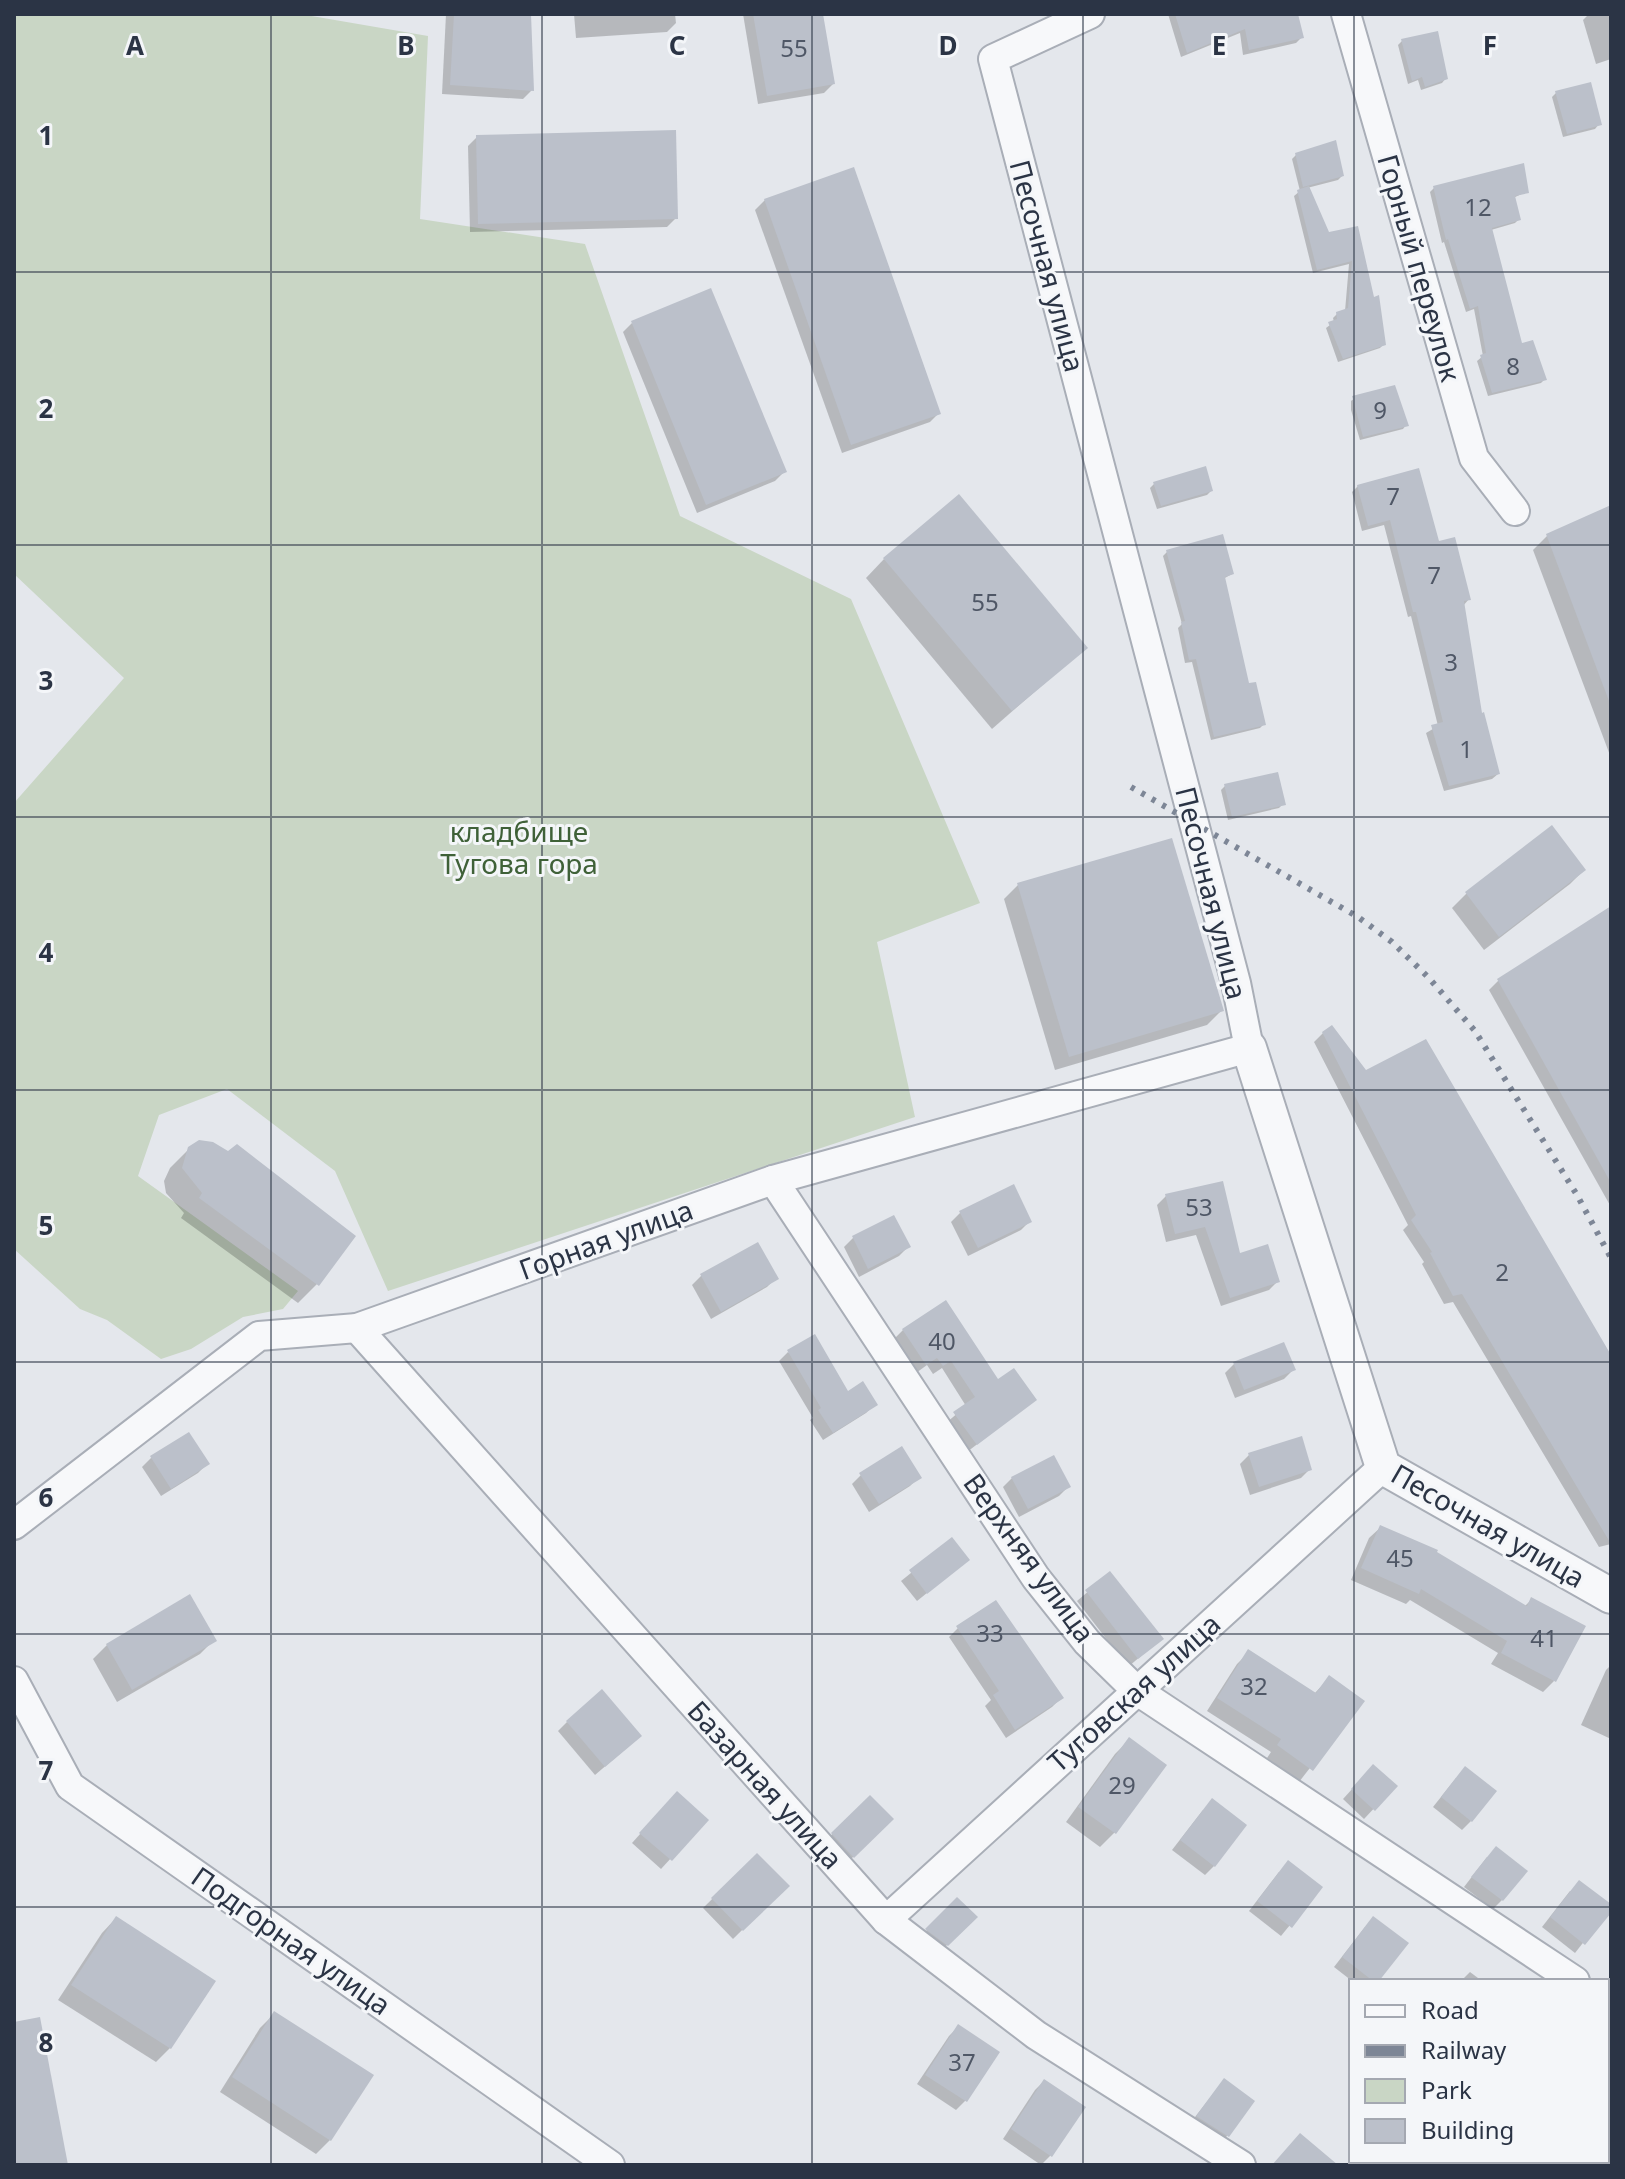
<svg xmlns="http://www.w3.org/2000/svg" width="1625" height="2179" viewBox="0 0 1625 2179" font-family="'Noto Sans',sans-serif">
  <style>
    .green { fill: #c9d6c5 }
    .shadow { fill: #0003 }
    .building { fill: #bbc0ca }
    .lines { fill: none; stroke-linecap: round; stroke-linejoin: round }
    .minor-casing { stroke: #a9aeb7; stroke-width: 32 }
    .tertiary-casing { stroke: #a9aeb7; stroke-width: 38 }
    .minor { stroke: #f7f8fa; stroke-width: 28 }
    .tertiary { stroke: #f7f8fa; stroke-width: 34 }
    .rail { stroke: #7d8696; stroke-width: 6; stroke-dasharray: 4 8; stroke-linecap: butt }
    .grid { fill: none; stroke: #2b3445; stroke-width: 2; stroke-opacity: 0.55 }
    .labels { text-anchor: middle; stroke-width: 6; stroke-linejoin: round; paint-order: stroke }
    .number-label { font-size: 24px; fill: #4f5766 }
    .street-label { font-size: 28px; fill: #2b3445; stroke: #f4f6f9 }
    .park-label { font-size: 28px; fill: #3f6138; stroke: #f4f6f9 }
    .grid-label { font-size: 26px; text-anchor: middle; font-weight: bold; fill: #2b3445; stroke: #f4f6f9; stroke-width: 6; stroke-linejoin: round; paint-order: stroke }
  </style>
  <rect width="100%" height="100%" fill="#e4e7ec"/>
  <!-- green -->
  <polygon class="green" points="14,14 300,14 428,36 420,219 585,244 680,516 851,599 980,903 877,942 915,1117 388,1291 335,1171 227,1089 159,1115 138,1176 298,1291 283,1309 243,1317 191,1349 161,1359 107,1320 80,1309 14,1249 14,803 124,678 14,574"/>
  <!-- shadow -->
  <g class="shadow">
    <polygon points="446,14 529,14 532,90 523,99 442,94"/>
    <polygon points="574,14 675,14 676,23 667,32 576,38"/>
    <polygon points="743,14 821,14 833,84 824,93 758,104"/>
    <polygon points="1168,14 1296,14 1302,37 1296,43 1243,55 1240,33 1181,57"/>
    <polygon points="1589,14 1611,14 1611,59 1596,64 1583,20"/>
    <polygon points="1402,41 1446,78 1442,83 1421,90 1418,80 1408,84 1398,45"/>
    <polygon points="1556,93 1599,124 1595,129 1563,137 1552,97"/>
    <polygon points="477,137 676,218 667,227 470,232 468,146"/>
    <polygon points="1296,155 1342,176 1338,180 1307,188 1328,235 1356,228 1384,344 1380,348 1338,362 1326,328 1334,322 1333,318 1337,314 1345,311 1349,264 1313,273 1294,196 1300,191 1292,159"/>
    <polygon points="1434,188 1526,192 1513,198 1519,219 1515,223 1491,230 1521,346 1545,379 1541,383 1488,396 1477,361 1483,356 1474,309 1466,312 1444,242 1442,243 1430,192"/>
    <polygon points="765,200 939,413 930,422 842,453 755,210"/>
    <polygon points="632,323 784,472 775,481 697,513 623,332"/>
    <polygon points="1356,397 1406,425 1403,429 1360,440 1351,410 1351,401"/>
    <polygon points="1154,484 1211,491 1207,495 1157,509 1150,488"/>
    <polygon points="1358,486 1437,544 1469,599 1463,606 1480,715 1498,774 1492,779 1444,791 1426,733 1438,726 1411,616 1408,617 1384,525 1362,531 1352,492"/>
    <polygon points="1611,507 1611,758 1533,550 1547,536"/>
    <polygon points="1167,552 1232,574 1223,579 1247,686 1264,724 1260,728 1211,740 1192,662 1185,663 1178,628 1182,624 1163,556"/>
    <polygon points="884,559 1085,648 992,729 866,578"/>
    <polygon points="1225,786 1283,804 1279,808 1228,820 1221,790"/>
    <polygon points="1552,828 1584,870 1570,884 1484,950 1452,908 1466,894"/>
    <polygon points="1018,885 1221,1011 1207,1025 1055,1070 1004,899"/>
    <polygon points="1611,924 1611,1207 1489,990 1498,981"/>
    <polygon points="1323,1033 1366,1073 1611,1359 1611,1544 1599,1547 1453,1302 1444,1304 1422,1264 1424,1262 1403,1230 1408,1225 1314,1042"/>
    <polygon points="194,1144 317,1284 298,1303 181,1218 184,1213 166,1193 164,1181 170,1168"/>
    <polygon points="1221,1184 1239,1256 1278,1281 1269,1290 1221,1306 1196,1235 1166,1242 1157,1205 1166,1196"/>
    <polygon points="960,1213 1030,1221 1021,1230 968,1256 951,1222"/>
    <polygon points="893,1217 908,1247 899,1256 859,1277 844,1247 853,1238"/>
    <polygon points="757,1244 776,1278 767,1287 711,1319 692,1285 701,1276"/>
    <polygon points="903,1330 998,1382 1035,1400 967,1452 946,1423 966,1406 942,1368 933,1374 927,1365 916,1373 894,1339"/>
    <polygon points="788,1352 847,1394 875,1404 866,1413 823,1440 810,1420 813,1418 779,1361"/>
    <polygon points="1234,1364 1293,1370 1284,1379 1235,1398 1225,1373"/>
    <polygon points="1249,1455 1310,1469 1301,1478 1250,1495 1240,1464"/>
    <polygon points="151,1458 207,1464 198,1473 161,1496 142,1467"/>
    <polygon points="861,1475 919,1477 910,1486 869,1512 852,1484"/>
    <polygon points="1012,1478 1068,1487 1059,1496 1019,1517 1003,1487"/>
    <polygon points="1381,1527 1524,1607 1532,1599 1554,1681 1543,1692 1491,1664 1498,1653 1410,1600 1406,1604 1351,1580 1369,1538"/>
    <polygon points="952,1540 968,1560 917,1601 901,1581"/>
    <polygon points="1110,1573 1161,1639 1128,1667 1077,1601"/>
    <polygon points="958,1628 1061,1698 1052,1707 1006,1738 985,1706 991,1700 949,1637"/>
    <polygon points="214,1640 200,1654 117,1702 93,1659 107,1645"/>
    <polygon points="1249,1652 1314,1694 1330,1677 1362,1701 1299,1782 1267,1758 1271,1752 1207,1711 1237,1664"/>
    <polygon points="1611,1665 1611,1739 1581,1725 1606,1670"/>
    <polygon points="567,1722 630,1745 595,1775 558,1731"/>
    <polygon points="1129,1740 1164,1765 1114,1833 1100,1847 1066,1822 1115,1754"/>
    <polygon points="1364,1776 1395,1786 1364,1819 1343,1799"/>
    <polygon points="1456,1778 1471,1821 1462,1830 1433,1807"/>
    <polygon points="870,1798 891,1819 844,1866 823,1843"/>
    <polygon points="668,1803 706,1820 661,1869 632,1843"/>
    <polygon points="1203,1810 1214,1866 1205,1875 1172,1850"/>
    <polygon points="757,1855 787,1886 733,1939 703,1908"/>
    <polygon points="1487,1857 1502,1900 1493,1909 1464,1887"/>
    <polygon points="1279,1872 1321,1887 1281,1936 1249,1911"/>
    <polygon points="1570,1891 1611,1907 1575,1953 1542,1927"/>
    <polygon points="957,1900 975,1917 938,1954 918,1939"/>
    <polygon points="116,1918 213,1981 170,2048 156,2062 58,2000 102,1933"/>
    <polygon points="1365,1927 1377,1981 1352,1981 1334,1967"/>
    <polygon points="1470,1972 1482,1981 1461,1981"/>
    <polygon points="274,2014 330,2140 316,2154 220,2092 260,2028"/>
    <polygon points="958,2027 997,2053 965,2101 956,2110 917,2084 949,2036"/>
    <polygon points="1607,2041 1611,2044 1611,2084 1607,2089"/>
    <polygon points="1224,2080 1227,2136 1218,2145 1188,2126"/>
    <polygon points="1044,2081 1050,2156 1041,2165 1003,2139 1035,2090"/>
    <polygon points="1520,2161 1568,2161 1565,2165 1526,2165"/>
  </g>
  <!-- building -->
  <g class="building">
    <polygon points="454,14 531,14 534,91 450,85"/>
    <polygon points="753,14 823,14 835,84 767,96"/>
    <polygon points="1175,14 1298,14 1304,38 1249,50 1245,29 1187,53"/>
    <polygon points="1438,31 1448,79 1425,87 1422,77 1412,81 1401,39"/>
    <polygon points="1591,82 1602,125 1567,134 1555,91"/>
    <polygon points="676,130 678,219 478,224 476,135"/>
    <polygon points="1336,140 1344,176 1303,187 1295,153"/>
    <polygon points="1524,163 1529,193 1515,196 1521,220 1492,228 1522,343 1533,340 1547,380 1492,393 1480,355 1486,353 1478,306 1470,309 1448,239 1446,240 1433,186"/>
    <polygon points="854,167 941,414 851,445 764,199"/>
    <polygon points="1309,186 1329,232 1358,226 1374,297 1379,295 1386,345 1343,359 1328,322 1337,319 1336,312 1348,308 1352,261 1317,270 1297,190"/>
    <polygon points="711,288 787,472 706,505 631,321"/>
    <polygon points="1395,385 1409,426 1363,437 1352,396"/>
    <polygon points="1206,466 1213,491 1161,506 1153,482"/>
    <polygon points="1419,468 1439,541 1455,537 1471,600 1464,601 1482,713 1484,712 1500,774 1449,786 1431,725 1443,722 1416,612 1413,612 1390,520 1368,526 1357,485"/>
    <polygon points="959,494 1088,648 1012,711 883,558"/>
    <polygon points="1611,505 1611,701 1609,701 1546,534"/>
    <polygon points="1223,534 1234,574 1225,577 1249,683 1256,682 1266,725 1214,737 1196,659 1189,660 1181,622 1185,621 1166,550"/>
    <polygon points="1278,772 1286,805 1232,817 1224,784"/>
    <polygon points="1552,825 1586,870 1499,937 1465,892"/>
    <polygon points="1172,838 1224,1011 1069,1057 1017,883"/>
    <polygon points="1611,906 1611,1183 1497,979"/>
    <polygon points="1332,1025 1366,1070 1426,1039 1611,1355 1611,1544 1462,1294 1453,1296 1430,1253 1432,1252 1411,1220 1416,1215 1322,1032"/>
    <polygon points="199,1140 213,1142 228,1151 237,1144 356,1236 319,1286 199,1198 202,1193 182,1168 188,1147"/>
    <polygon points="1223,1181 1240,1253 1268,1244 1280,1282 1230,1298 1205,1227 1175,1234 1165,1194"/>
    <polygon points="1014,1184 1032,1222 978,1248 959,1211"/>
    <polygon points="894,1215 911,1247 868,1269 852,1236"/>
    <polygon points="758,1242 779,1279 721,1312 700,1274"/>
    <polygon points="946,1300 998,1379 1014,1368 1037,1400 977,1445 953,1412 975,1397 951,1361 943,1366 937,1358 926,1365 902,1329"/>
    <polygon points="815,1334 848,1391 863,1381 878,1405 833,1433 818,1410 821,1408 787,1350"/>
    <polygon points="1284,1342 1296,1370 1244,1390 1233,1362"/>
    <polygon points="189,1432 210,1464 171,1489 150,1456"/>
    <polygon points="1302,1436 1312,1470 1259,1487 1248,1453"/>
    <polygon points="902,1446 922,1478 879,1504 859,1473"/>
    <polygon points="1054,1455 1071,1487 1028,1509 1011,1477"/>
    <polygon points="1380,1525 1438,1550 1437,1552 1527,1606 1531,1597 1586,1626 1556,1682 1501,1653 1507,1641 1421,1589 1419,1594 1361,1568"/>
    <polygon points="952,1537 970,1560 927,1594 909,1570"/>
    <polygon points="1110,1571 1164,1639 1138,1659 1085,1590"/>
    <polygon points="190,1594 217,1641 132,1690 106,1644"/>
    <polygon points="996,1600 1064,1698 1015,1730 993,1695 999,1691 956,1626"/>
    <polygon points="1248,1649 1316,1693 1329,1675 1365,1701 1313,1771 1277,1745 1281,1739 1217,1698"/>
    <polygon points="602,1689 642,1736 605,1767 566,1721"/>
    <polygon points="1129,1737 1167,1765 1116,1834 1078,1807"/>
    <polygon points="1373,1764 1398,1786 1375,1811 1351,1789"/>
    <polygon points="1465,1766 1497,1791 1472,1822 1441,1797"/>
    <polygon points="677,1791 709,1820 672,1861 639,1833"/>
    <polygon points="870,1795 894,1819 854,1858 831,1833"/>
    <polygon points="1212,1798 1247,1825 1215,1867 1180,1840"/>
    <polygon points="1496,1846 1528,1871 1503,1901 1471,1877"/>
    <polygon points="757,1853 790,1886 743,1931 711,1898"/>
    <polygon points="1288,1860 1323,1887 1292,1928 1257,1901"/>
    <polygon points="1579,1880 1611,1904 1611,1913 1585,1945 1550,1917"/>
    <polygon points="957,1897 978,1917 948,1946 925,1929"/>
    <polygon points="116,1916 216,1981 171,2049 71,1985"/>
    <polygon points="1373,1916 1409,1943 1379,1981 1373,1981 1342,1957"/>
    <polygon points="274,2011 374,2075 331,2141 232,2077"/>
    <polygon points="40,2017 68,2165 14,2165 14,2022"/>
    <polygon points="958,2024 1000,2052 967,2102 925,2075"/>
    <polygon points="1224,2078 1255,2101 1229,2137 1196,2116"/>
    <polygon points="1044,2079 1086,2107 1052,2157 1011,2129"/>
    <polygon points="1300,2133 1338,2165 1272,2165"/>
  </g>
  <g class="lines">
    <!-- minor casing -->
    <g class="minor-casing">
      <g id="minor">
        <polyline points="1346,14 1474,458 1515,511"/>
        <polyline points="773,1180 1036,1578 1087,1642 1136,1690 1575,1981"/>
        <polyline points="357,1328 886,1920 1036,2035 1241,2165"/>
        <polyline points="14,1525 259,1336 357,1328 773,1180 1249,1048 1236,983 993,59 1090,14"/>
        <polyline points="14,1681 70,1786 610,2165"/>
        <polyline points="886,1920 1383,1467"/>
        <polyline points="1607,2002 1611,2005"/>
      </g>
    </g>
    <!-- tertiary casing -->
    <g class="tertiary-casing">
      <polyline id="tertiary" points="1249,1048 1383,1467 1611,1596"/>
    </g>
    <!-- minor -->
    <use href="#minor" class="minor"/>
    <!-- tertiary -->
    <use href="#tertiary" class="tertiary"/>
    <!-- rail -->
    <polyline class="rail" points="1131,787 1358,917 1392,942 1428,977 1475,1031 1577,1195 1611,1258"/>
  </g>
  <!-- grid -->
  <path class="grid" d="M271 14V2165M542 14V2165M812 14V2165M1083 14V2165M1354 14V1981M14 272H1611M14 545H1611M14 817H1611M14 1090H1611M14 1362H1611M14 1634H1611M14 1907H1611M1354 2161V2165"/>
  <g class="labels">
    <!-- number labels -->
    <g class="number-label">
      <text x="794" y="57">55</text>
      <text x="1478" y="216">12</text>
      <text x="1513" y="375">8</text>
      <text x="1380" y="419">9</text>
      <text x="1393" y="505">7</text>
      <text x="1434" y="584">7</text>
      <text x="985" y="611">55</text>
      <text x="1451" y="671">3</text>
      <text x="1466" y="758">1</text>
      <text x="1199" y="1216">53</text>
      <text x="1502" y="1281">2</text>
      <text x="942" y="1350">40</text>
      <text x="1400" y="1567">45</text>
      <text x="990" y="1642">33</text>
      <text x="1544" y="1647">41</text>
      <text x="1254" y="1695">32</text>
      <text x="1122" y="1794">29</text>
      <text x="962" y="2071">37</text>
    </g>
    <!-- street labels -->
    <g class="street-label">
      <text transform="translate(1047 266) rotate(75)" y="10">Песочная улица</text>
      <text transform="translate(1419 268) rotate(74)" y="10">Горный переулок</text>
      <text transform="translate(1211 893) rotate(76)" y="10">Песочная улица</text>
      <text transform="translate(606 1240) rotate(-20)" y="10">Горная улица</text>
      <text transform="translate(1488 1526) rotate(30)" y="10">Песочная улица</text>
      <text transform="translate(1029 1558) rotate(54)" y="10">Верхняя улица</text>
      <text transform="translate(1134 1693) rotate(-42)" y="10">Туговская улица</text>
      <text transform="translate(765 1785) rotate(48)" y="10">Базарная улица</text>
      <text transform="translate(291 1941) rotate(35)" y="10">Подгорная улица</text>
    </g>
    <!-- park labels -->
    <g class="park-label">
      <text x="519" y="842">кладбище<tspan x="519" dy="32">Тугова гора</tspan></text>
    </g>
  </g>
  <g class="grid-label">
    <text x="135" y="55">A</text>
    <text x="406" y="55">B</text>
    <text x="677" y="55">C</text>
    <text x="948" y="55">D</text>
    <text x="1219" y="55">E</text>
    <text x="1490" y="55">F</text>
    <text x="46" y="145">1</text>
    <text x="46" y="418">2</text>
    <text x="46" y="690">3</text>
    <text x="46" y="962">4</text>
    <text x="46" y="1235">5</text>
    <text x="46" y="1507">6</text>
    <text x="46" y="1780">7</text>
    <text x="46" y="2052">8</text>
  </g>
  <!-- border -->
  <rect width="1625" height="2179" fill="none" stroke="#2b3445" stroke-width="32"/>
  <!-- legend -->
  <rect x="1349" y="1979" width="260" height="184" fill="#f4f6f9" stroke="#a4a8b1" stroke-width="2"/>
  <rect x="1365" y="2005" width="40" height="12" fill="#f7f8fa" stroke="#a4a8b1" stroke-width="2"/>
  <text x="1421" y="2019" font-size="24" fill="#2b3445">Road</text>
  <rect x="1365" y="2045" width="40" height="12" fill="#7d8696" stroke="#a4a8b1" stroke-width="2"/>
  <text x="1421" y="2059" font-size="24" fill="#2b3445">Railway</text>
  <rect x="1365" y="2079" width="40" height="24" fill="#c9d6c5" stroke="#a4a8b1" stroke-width="2"/>
  <text x="1421" y="2099" font-size="24" fill="#2b3445">Park</text>
  <rect x="1365" y="2119" width="40" height="24" fill="#bbc0ca" stroke="#a4a8b1" stroke-width="2"/>
  <text x="1421" y="2139" font-size="24" fill="#2b3445">Building</text>
</svg>
